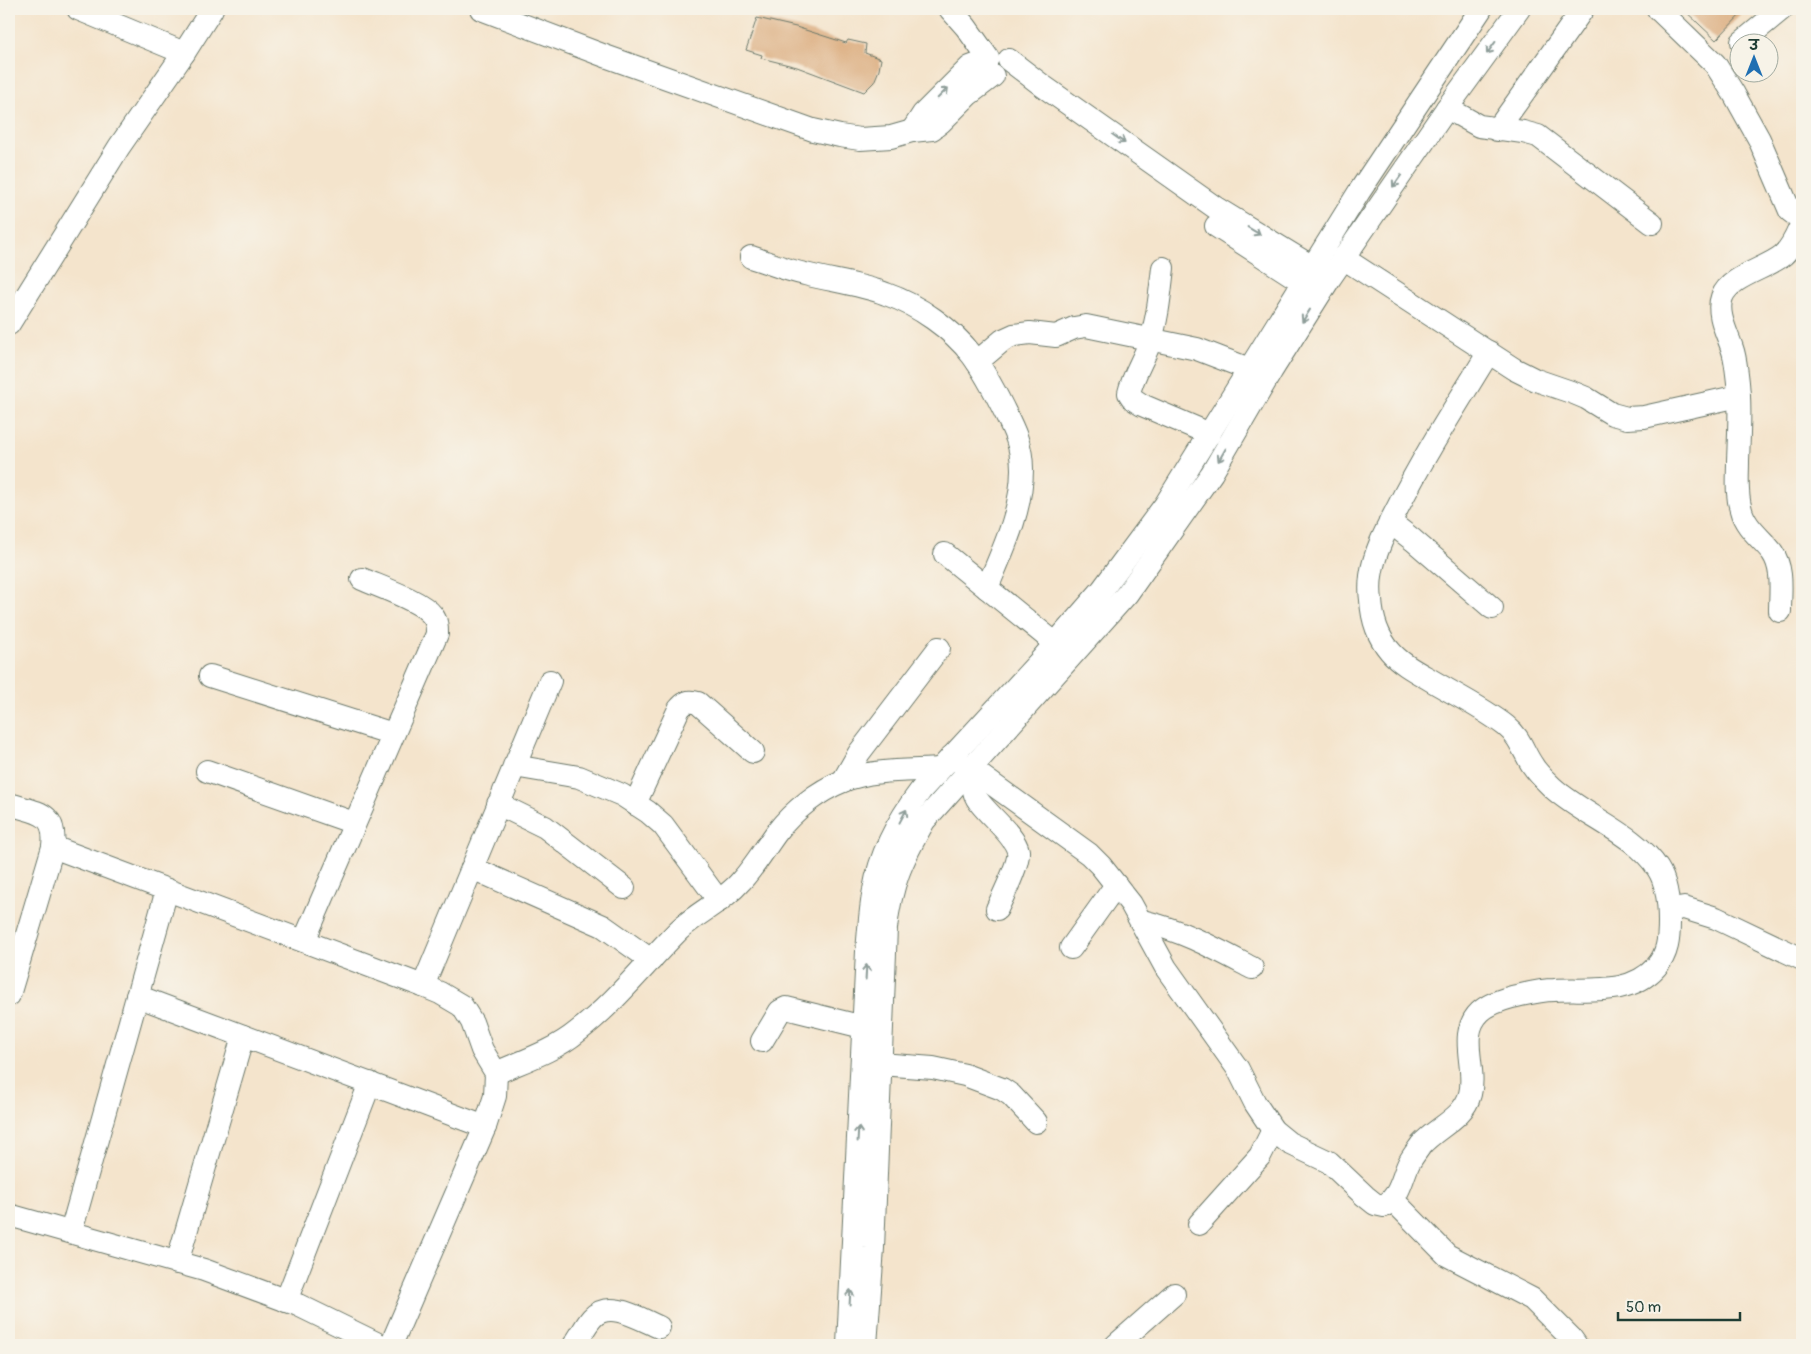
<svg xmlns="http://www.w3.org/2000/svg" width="1811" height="1354" viewBox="0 0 1811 1354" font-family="Pangolin,'Playpen Sans Deva',sans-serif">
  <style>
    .building { fill: #ddb084 }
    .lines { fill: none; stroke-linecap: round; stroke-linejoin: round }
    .minor-casing { stroke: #6a7769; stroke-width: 24 }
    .minor { stroke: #fff; stroke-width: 22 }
    .oneway { stroke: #8f9e9a }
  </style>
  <rect width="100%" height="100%" fill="#f7f3e8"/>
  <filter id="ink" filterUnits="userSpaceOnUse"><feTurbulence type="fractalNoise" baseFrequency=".02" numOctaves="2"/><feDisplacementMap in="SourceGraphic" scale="10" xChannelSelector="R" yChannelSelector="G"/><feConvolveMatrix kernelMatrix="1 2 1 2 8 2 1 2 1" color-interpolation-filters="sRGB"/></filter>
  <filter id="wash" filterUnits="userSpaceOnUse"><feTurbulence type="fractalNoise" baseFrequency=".0096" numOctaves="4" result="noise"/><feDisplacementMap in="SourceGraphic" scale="20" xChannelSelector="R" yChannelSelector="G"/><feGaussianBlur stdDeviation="1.12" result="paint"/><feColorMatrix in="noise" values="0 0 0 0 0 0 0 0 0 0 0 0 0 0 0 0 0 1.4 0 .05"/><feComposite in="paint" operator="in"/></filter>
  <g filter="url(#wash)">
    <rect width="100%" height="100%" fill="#f4e4cc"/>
    <g id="blocks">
      <!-- building -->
      <g class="building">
        <polygon points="1683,9 1746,9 1716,40"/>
        <polygon points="757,18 796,27 846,43 848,40 866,44 865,53 881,59 879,70 874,82 864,92 797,67 761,58 762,55 746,50"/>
      </g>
    </g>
  </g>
  <g filter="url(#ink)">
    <use href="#blocks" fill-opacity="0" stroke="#6a7769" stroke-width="1"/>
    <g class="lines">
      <!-- minor casing -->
      <g class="minor-casing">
        <g id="minor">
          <polyline points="78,9 184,53"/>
          <polyline points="481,9 605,56 813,130 840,136 860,139 891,137 912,131 932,129 941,122 968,95 993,76"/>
          <polyline points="950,9 966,27 988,58"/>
          <polyline points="1658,9 1715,64 1734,94 1759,139 1790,211 1802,220"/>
          <polyline points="1742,42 1782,9"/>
          <polyline points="1009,60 1043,86 1216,208 1324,274"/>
          <polyline points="1447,108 1479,126 1523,132 1538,136 1652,223"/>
          <polyline points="1497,130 1583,9"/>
          <polyline points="912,131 923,114 970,67 978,64 986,64"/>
          <polyline points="1216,226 1315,290"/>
          <path d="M751 257C769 263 786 270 805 274 832 281 860 284 886 294 918 305 952 329 972 355 984 371 994 390 1003 408 1013 428 1022 445 1022 469 1022 511 1003 550 987 588"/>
          <polyline points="1343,258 1514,369 1536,380 1574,393 1586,398 1612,414 1627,418 1644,417 1739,396"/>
          <path d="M1163 268C1160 293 1158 318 1150 342 1144 359 1133 375 1129 393L1133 399 1142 405 1210 434"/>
          <polyline points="9,324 119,147 184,53 212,9"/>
          <polyline points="977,362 1003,340 1014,335 1030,333 1056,336 1074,328 1086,326 1197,349 1249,369"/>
          <polyline points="1390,522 1413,540 1492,608"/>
          <polyline points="945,554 1056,644"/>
          <path d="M1780 611C1780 592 1784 569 1772 552 1762 539 1745 527 1741 510 1736 494 1738 478 1738 461 1739 432 1741 403 1737 374 1736 366 1735 356 1732 348 1727 333 1716 313 1722 297 1730 276 1766 269 1783 255 1793 246 1797 234 1802 223"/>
          <polyline points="210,676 393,734"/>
          <path d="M951 757 970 768 1071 841 1089 854 1101 866 1131 904 1166 968 1238 1069 1255 1103 1273 1130 1289 1143 1329 1162 1365 1196 1375 1204 1384 1206C1400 1196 1401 1181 1408 1165 1411 1158 1417 1151 1421 1145 1437 1127 1464 1118 1470 1094 1477 1067 1457 1034 1480 1012 1488 1004 1501 1000 1512 997 1526 994 1540 990 1554 990 1589 988 1630 996 1656 967 1668 954 1669 938 1669 922 1669 905 1667 883 1658 869 1636 834 1584 816 1553 788 1547 782 1538 774 1533 766 1523 752 1521 738 1506 726 1483 708 1454 694 1429 679 1415 671 1400 663 1390 651 1378 637 1372 618 1371 600 1370 593 1370 584 1371 576 1374 553 1386 530 1397 509 1424 455 1457 404 1489 352"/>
          <polyline points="514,766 579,777 622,795 648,812 663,825 719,901"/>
          <polyline points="207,771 354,823"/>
          <path d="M981 776C978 780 974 784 974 789 972 804 1014 831 1018 851 1020 862 1002 898 997 909"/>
          <polyline points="843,781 859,753 939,648"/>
          <path d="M9 804C37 813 57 811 53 847L9 995"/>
          <polyline points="498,804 545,827 624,888"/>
          <path d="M635 804 679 709C685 702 688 700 698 703L753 752"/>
          <polyline points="53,847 423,986 440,993 462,1006 472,1022 482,1050 496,1073 495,1096 485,1127 391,1345"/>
          <polyline points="472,868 603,926 651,960"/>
          <polyline points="1669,915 1671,910 1684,908 1716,918 1802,959"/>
          <path d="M1142 921C1184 931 1214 948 1252 968"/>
          <path d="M304 941 437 634C437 626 437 621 432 615 422 601 380 587 362 579"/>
          <polyline points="1071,948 1116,885"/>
          <polyline points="423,986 550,681"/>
          <polyline points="137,996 485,1127"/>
          <polyline points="762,1041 780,1011 786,1008 863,1027"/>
          <polyline points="880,1064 933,1068 965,1075 1002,1089 1011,1095 1036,1122"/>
          <path d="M496 1073C523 1061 554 1051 577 1032 615 1003 645 964 679 930 698 912 724 901 741 881 755 866 765 848 777 832 793 811 818 791 843 781 872 769 909 771 940 769"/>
          <polyline points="1393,1200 1447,1255 1532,1299 1571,1338 1576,1345"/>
          <polyline points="9,1215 204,1270 298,1305 380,1345"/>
          <polyline points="1199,1224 1260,1156 1273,1130"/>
          <polyline points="71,1232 167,890"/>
          <polyline points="177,1263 243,1036"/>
          <polyline points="286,1301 370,1083"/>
          <path d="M574 1345C580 1337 585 1326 592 1318 609 1299 640 1319 659 1327"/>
          <path d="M848 1345 867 951C869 931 870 910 874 890 880 854 899 819 921 790L1041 660 1102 590 1165 505 1359 192 1481 9"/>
          <path d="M866 1345 873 1248 886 928C891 883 902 860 924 821L1127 594 1212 473 1272 370 1330 278 1447 108 1519 9"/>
          <polyline points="1116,1345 1174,1294"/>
        </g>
      </g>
      <!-- minor -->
      <use href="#minor" class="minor"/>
    </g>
    <!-- one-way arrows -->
    <defs><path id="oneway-shaft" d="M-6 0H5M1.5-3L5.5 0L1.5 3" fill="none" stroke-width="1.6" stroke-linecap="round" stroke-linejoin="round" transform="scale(1.25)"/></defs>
    <g class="oneway">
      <use href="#oneway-shaft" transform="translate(1491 48) rotate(126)"/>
      <use href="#oneway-shaft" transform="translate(943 93) rotate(-45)"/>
      <use href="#oneway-shaft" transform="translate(1119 139) rotate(35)"/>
      <use href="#oneway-shaft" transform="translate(1397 181) rotate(125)"/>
      <use href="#oneway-shaft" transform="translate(1254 231) rotate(31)"/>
      <use href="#oneway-shaft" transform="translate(1306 316) rotate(122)"/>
      <use href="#oneway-shaft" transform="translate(1222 455) rotate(120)"/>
      <use href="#oneway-shaft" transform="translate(903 816) rotate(-62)"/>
      <use href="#oneway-shaft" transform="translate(866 972) rotate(-87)"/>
      <use href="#oneway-shaft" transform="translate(858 1134) rotate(-87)"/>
      <use href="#oneway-shaft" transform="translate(850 1297) rotate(-87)"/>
    </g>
  </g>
  <!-- margin -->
  <rect width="1811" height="1354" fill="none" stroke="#f7f3e8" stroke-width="30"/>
  <!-- north arrow -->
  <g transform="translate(1754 58)"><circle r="24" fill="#f7f3e8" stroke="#a1aaa0"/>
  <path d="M0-4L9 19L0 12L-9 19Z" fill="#1f6fb2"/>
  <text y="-8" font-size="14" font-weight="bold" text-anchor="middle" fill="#1f3d34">उ</text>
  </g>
  <!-- scale -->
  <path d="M1618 1312v8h122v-8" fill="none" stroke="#1f3d34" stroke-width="2.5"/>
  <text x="1626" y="1312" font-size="15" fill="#1f3d34" stroke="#f7f3e8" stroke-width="4" paint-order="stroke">50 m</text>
</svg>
